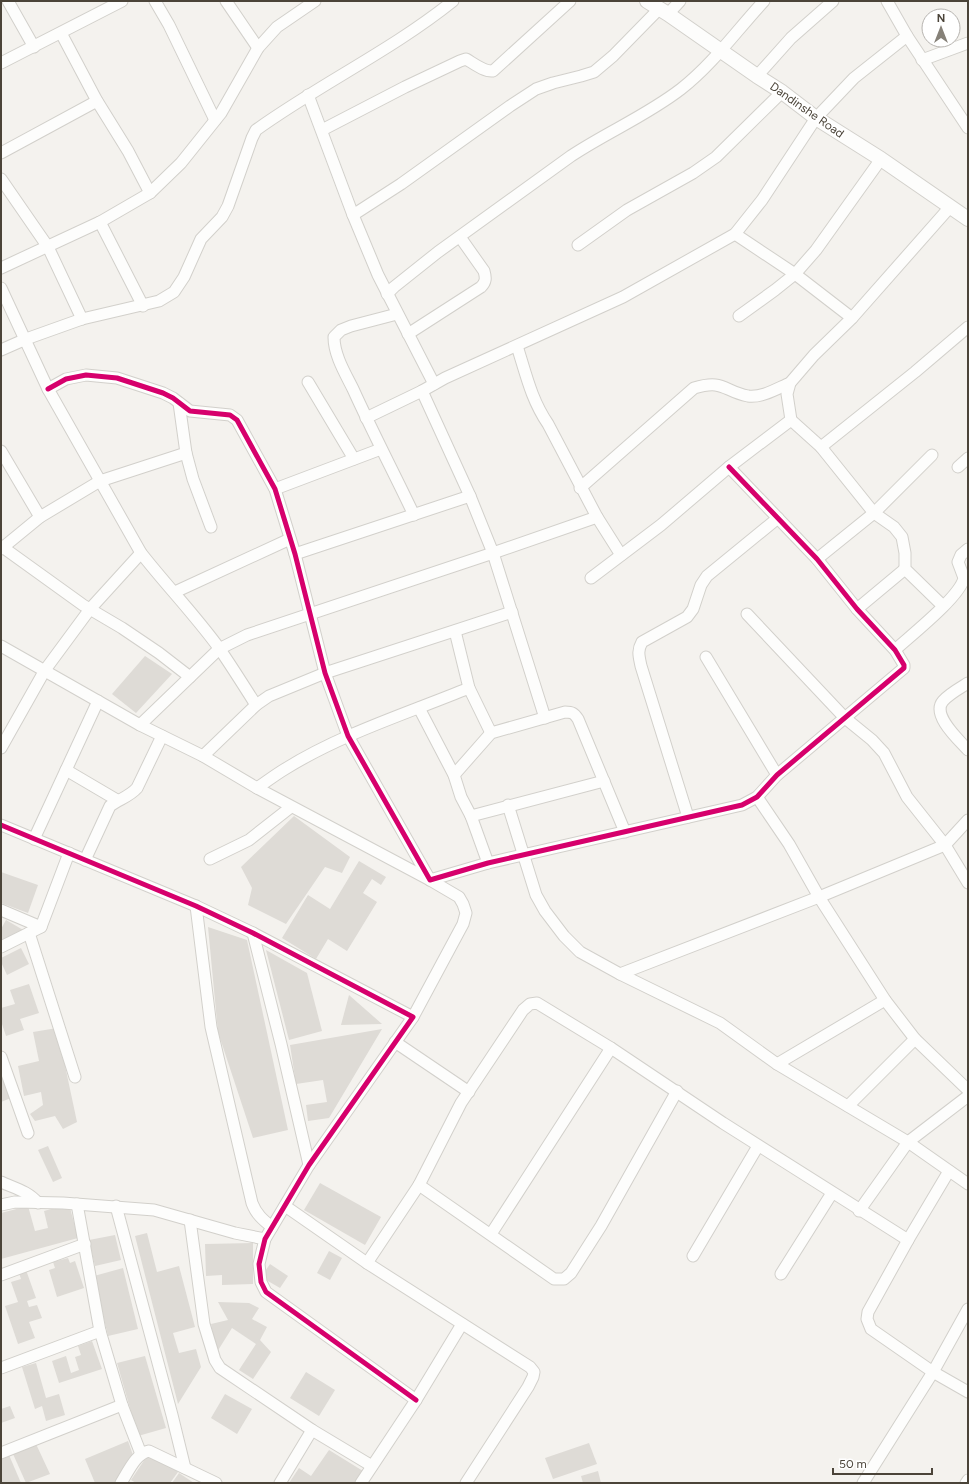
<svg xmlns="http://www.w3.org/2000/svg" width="969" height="1484" viewBox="0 0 969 1484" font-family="Figtree,sans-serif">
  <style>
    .building { fill: #dedbd6 }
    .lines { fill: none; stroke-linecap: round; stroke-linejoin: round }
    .minor-casing { stroke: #d2d0cb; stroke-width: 13 }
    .tertiary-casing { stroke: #d2d0cb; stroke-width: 16 }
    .minor { stroke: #fdfdfc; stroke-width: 11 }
    .tertiary { stroke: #fdfdfc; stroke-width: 14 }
    .cycleway-casing { stroke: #fff; stroke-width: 8 }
    .cycleway { stroke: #d6006c; stroke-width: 5 }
    .labels { text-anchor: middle; stroke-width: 4; stroke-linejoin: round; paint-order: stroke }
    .street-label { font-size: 12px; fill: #4b4439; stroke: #fff }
  </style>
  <rect width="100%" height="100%" fill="#f4f2ee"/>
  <!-- building -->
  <g class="building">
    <polygon points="145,656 172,674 136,713 112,694"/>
    <polygon points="294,816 350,857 342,873 325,867 286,924 248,905 252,888 241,867"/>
    <polygon points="359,861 386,877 381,885 372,879 363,893 377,902 347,951 328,939 316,959 282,938 308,895 330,909"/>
    <polygon points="1,872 38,885 28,913 1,903"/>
    <polygon points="6,920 25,931 1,941 1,929"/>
    <polygon points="208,927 247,940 288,1130 253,1138 218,1032"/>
    <polygon points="21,948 29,964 7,975 1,962 1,958"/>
    <polygon points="266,950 307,973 322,1031 289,1040"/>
    <polygon points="29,984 39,1013 20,1019 24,1030 6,1036 1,1021 1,1008 15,1004 10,990"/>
    <polygon points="349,995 382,1024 341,1025"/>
    <polygon points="57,1028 77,1122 63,1129 55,1116 35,1121 30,1114 43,1105 41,1092 24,1096 18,1066 39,1061 33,1032"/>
    <polygon points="382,1029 329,1118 308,1121 306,1105 327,1102 323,1080 296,1084 290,1045"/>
    <polygon points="1,1073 11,1098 1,1102"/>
    <polygon points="48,1146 62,1178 53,1182 38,1150"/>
    <polygon points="320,1183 381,1217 365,1245 304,1210"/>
    <polygon points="69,1204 78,1238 1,1259 1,1213 28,1206 35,1231 48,1228 44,1211"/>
    <polygon points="147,1233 157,1272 179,1266 195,1327 173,1333 179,1353 196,1349 201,1367 178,1404 135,1236"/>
    <polygon points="115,1235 121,1260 95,1266 89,1240"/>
    <polygon points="253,1243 253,1284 222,1285 222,1275 206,1276 205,1244"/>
    <polygon points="329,1251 342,1258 330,1280 317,1273"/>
    <polygon points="68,1258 70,1263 75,1261 84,1288 57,1297 49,1270 55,1268 53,1262"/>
    <polygon points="270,1264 288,1276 280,1288 261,1277"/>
    <polygon points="123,1268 138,1329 108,1336 94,1276"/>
    <polygon points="26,1270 36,1298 27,1301 29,1307 37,1305 42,1318 29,1322 35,1338 18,1344 5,1306 18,1302 11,1282 21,1279 19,1273"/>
    <polygon points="218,1302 249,1303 259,1308 252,1319 267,1327 260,1340 271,1352 253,1379 239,1370 256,1344 232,1328 217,1352 211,1324 228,1320"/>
    <polygon points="92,1341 102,1369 59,1383 52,1361 66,1356 71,1373 79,1370 75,1357 81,1355 78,1346"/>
    <polygon points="145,1356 166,1428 138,1436 117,1363"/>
    <polygon points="36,1363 46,1398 59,1394 65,1415 46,1421 42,1406 35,1409 22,1367"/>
    <polygon points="306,1372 335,1390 319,1416 290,1398"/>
    <polygon points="225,1394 252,1409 237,1434 211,1418"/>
    <polygon points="10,1406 15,1418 1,1423 1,1409"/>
    <polygon points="128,1441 133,1455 117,1483 95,1483 85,1459"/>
    <polygon points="589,1443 597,1464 553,1479 545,1458"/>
    <polygon points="36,1444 50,1474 26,1483 13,1454"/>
    <polygon points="329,1450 363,1471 355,1483 289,1483 299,1468 311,1476"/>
    <polygon points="149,1453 178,1472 170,1483 136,1483 131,1480"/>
    <polygon points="9,1455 21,1483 1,1483 1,1458"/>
    <polygon points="598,1471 601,1483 583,1483 581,1476"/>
    <polygon points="179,1473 194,1483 172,1483"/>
  </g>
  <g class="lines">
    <!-- minor casing -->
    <g class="minor-casing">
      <g id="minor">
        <polyline points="8,1 34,47"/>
        <polyline points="155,1 169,25 215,120"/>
        <polyline points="226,1 258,48"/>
        <polyline points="887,1 907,36 968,128"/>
        <polyline points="668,14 680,1"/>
        <polyline points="61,33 97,101 128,151 150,193"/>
        <polyline points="922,60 968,43"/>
        <polyline points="1,63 122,1"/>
        <polyline points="757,76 791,38 833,1"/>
        <polyline points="308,95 353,215 378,275 434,384"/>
        <path d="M322 130 405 87 460 61 466 59C473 63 484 72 493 71L570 1"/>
        <polyline points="1,153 97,101"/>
        <polyline points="1,179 48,247 82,319"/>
        <polyline points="353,215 401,184 510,106 536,89 553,83 581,76 594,72 613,56 659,9"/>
        <polyline points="100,222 143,306"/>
        <polyline points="735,234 795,274 852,318"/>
        <polyline points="578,245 627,210 693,173 716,157 782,92"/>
        <polyline points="1,268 100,222 150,193 181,163 221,113 258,48 277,27 315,1"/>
        <path d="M1 288 48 389 141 553C166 585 195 615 219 648 232 667 244 686 256 705"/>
        <path d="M387 294 394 287 438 252 571 156C607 132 646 116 681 89 713 64 737 30 764 1"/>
        <path d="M397 314 351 326 341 330 334 337C334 355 345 373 353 389 372 431 394 473 414 515"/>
        <polyline points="739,316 775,290 795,274 816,250 881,159"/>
        <path d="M408 334 481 287C486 282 486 278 484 271L460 237"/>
        <path d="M517 346C526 374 531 399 548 424L597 517"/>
        <path d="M1 350 26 339 82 319 159 301 174 292 184 277 201 239 222 217 228 206 252 138 256 130C320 84 392 50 453 1"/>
        <polyline points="308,382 354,459"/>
        <polyline points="48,389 66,379 86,375 117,378 163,393 173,398 190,411 230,415 237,420 275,489 295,554 325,673 348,736 430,880 488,863 742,805 757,797 777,775 904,668 904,665 895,650 857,609 817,559 729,467"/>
        <polyline points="422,391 470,496 493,553 545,718"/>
        <polyline points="179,403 186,453 193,479 211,527"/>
        <polyline points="366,418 422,391 445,378 623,297 735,234 762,200 816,118 854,78 907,36"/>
        <polyline points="791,420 787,394 790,383 814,355 852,318 950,207"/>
        <polyline points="821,447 874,513 894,527 902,537 905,553 905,569 943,606"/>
        <polyline points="1,451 40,517"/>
        <polyline points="958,467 968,458"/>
        <path d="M580 488 694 388C724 379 723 391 748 396 762 398 778 388 790 383"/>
        <polyline points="275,489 381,449"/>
        <polyline points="1,546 83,605 122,628 159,653 190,677"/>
        <polyline points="1,549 40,517 100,481 186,453"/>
        <polyline points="295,554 470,496"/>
        <polyline points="817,559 874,513 932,455"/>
        <polyline points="591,578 661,525 729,467 791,420 821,447 915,372 968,327"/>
        <polyline points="175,592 290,539"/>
        <polyline points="857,609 905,569"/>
        <polyline points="747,614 845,718 872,740 884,753 907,797 945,845 968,883"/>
        <polyline points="455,631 469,688"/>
        <polyline points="1,646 140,725 203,756 257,788 430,880 459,897 463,904 466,913 463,924 413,1017"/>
        <path d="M895 650C910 636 960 597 964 578L958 562 961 555 968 549"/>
        <polyline points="706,657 777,775"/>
        <path d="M968 683C960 688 949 694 943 701 931 715 959 740 968 750"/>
        <polyline points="419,708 454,775 461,797 471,816 488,863"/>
        <polyline points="140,725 219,649 247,635 493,553 597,517 621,555"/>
        <polyline points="1,748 45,670 90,609 141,553"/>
        <polyline points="203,756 256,705 269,696 325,673 512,612"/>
        <polyline points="66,770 117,800"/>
        <path d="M454 775 491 733 565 712C572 712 574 713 578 719L625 832"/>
        <path d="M257 788C266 782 275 775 285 769 341 734 408 713 469 688L491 733"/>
        <polyline points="757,797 789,844 819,897 885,1000 915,1039 968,1090"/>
        <polyline points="508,805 536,895 545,911 564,936 580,952 620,974 720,1023 777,1064 908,1142 968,1184"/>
        <polyline points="471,816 604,781"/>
        <path d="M688 817 641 666C639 656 637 651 642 642L687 617 693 609 701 585 707 576 778 518"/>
        <polyline points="1,825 196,906 253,933 413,1017 309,1165 265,1239 259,1264 261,1282 266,1292 416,1400"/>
        <polyline points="34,839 98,701"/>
        <polyline points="210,859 249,840 291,807"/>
        <path d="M85 860 110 806C119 799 129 797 137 788L162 736"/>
        <path d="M196 906 211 1027 252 1203C256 1214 263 1220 272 1227"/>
        <polyline points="1,910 41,927"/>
        <polyline points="29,933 75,1077"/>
        <polyline points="253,933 281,1044 309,1165"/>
        <polyline points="1,947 41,927 69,853"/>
        <polyline points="620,974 819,897 945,845 968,820"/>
        <polyline points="395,1042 469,1092"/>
        <polyline points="1,1057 28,1133"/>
        <polyline points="777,1064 885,1000"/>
        <polyline points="848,1106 915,1039"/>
        <polyline points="949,1171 908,1240 868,1312 867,1319 871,1329 933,1372 968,1392"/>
        <path d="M1 1182C14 1188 28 1191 38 1203"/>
        <polyline points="419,1185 554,1279 564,1279 571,1273 601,1226 677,1091"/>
        <polyline points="77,1204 100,1331 122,1405 141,1454"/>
        <polyline points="1,1205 15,1202 63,1203 154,1210 235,1233 265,1239"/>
        <polyline points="116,1206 172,1415 185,1468"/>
        <polyline points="285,1206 367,1263 530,1367 534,1372 533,1377 528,1387 466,1483"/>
        <polyline points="859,1211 908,1142 968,1096"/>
        <polyline points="190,1220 204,1324 215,1360 220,1368 312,1430 372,1466"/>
        <polyline points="491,1234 611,1048"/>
        <polyline points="693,1256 758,1146"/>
        <polyline points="367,1263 419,1185 461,1103 523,1010 530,1004 537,1003 611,1048 723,1123 908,1240"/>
        <polyline points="781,1274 832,1193"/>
        <polyline points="1,1275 85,1244"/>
        <polyline points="1,1368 100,1331"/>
        <polyline points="1,1453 122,1405"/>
        <path d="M121 1483C128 1472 136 1453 149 1451L216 1483"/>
        <polyline points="280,1483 312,1430"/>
        <polyline points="361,1483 416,1400 462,1324"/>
        <polyline points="863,1483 933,1372 968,1309"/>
        <polyline points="966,1483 968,1480"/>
      </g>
    </g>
    <!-- tertiary casing -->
    <g class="tertiary-casing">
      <polyline id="tertiary" points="647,1 668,14 757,76 782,92 816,118 881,159 968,219"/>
    </g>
    <!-- minor -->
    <use href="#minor" class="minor"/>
    <!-- tertiary -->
    <use href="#tertiary" class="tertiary"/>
    <!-- cycleway casing -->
    <g class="cycleway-casing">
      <g id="cycleway">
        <polyline points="48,389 66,379 86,375 117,378 163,393 173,398 190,411 230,415 237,420 275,489 295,554 325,673 348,736 430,880 488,863 742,805 757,797 777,775 904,668 904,665 895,650 857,609 817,559 729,467"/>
        <polyline points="1,825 196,906 253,933 413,1017 309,1165 265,1239 259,1264 261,1282 266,1292 416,1400"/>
      </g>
    </g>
    <!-- cycleway -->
    <use href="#cycleway" class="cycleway"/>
  </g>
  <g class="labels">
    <!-- street labels -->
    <g class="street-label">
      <text transform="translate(807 110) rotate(35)" y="4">Dandinshe Road</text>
    </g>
  </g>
  <!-- border -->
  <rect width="969" height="1484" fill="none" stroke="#4b4439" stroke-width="4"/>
  <!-- north arrow -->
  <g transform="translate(941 28)"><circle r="19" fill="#ffffff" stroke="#b7b4b0"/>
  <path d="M0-3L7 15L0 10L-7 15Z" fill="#868178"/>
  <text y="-6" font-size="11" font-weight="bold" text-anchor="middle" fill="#4b4439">N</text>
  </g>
  <!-- scale -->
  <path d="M833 1468v6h99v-6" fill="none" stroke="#4b4439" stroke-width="2"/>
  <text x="839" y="1468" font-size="12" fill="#4b4439" stroke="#ffffff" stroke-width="3" paint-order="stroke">50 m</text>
</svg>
